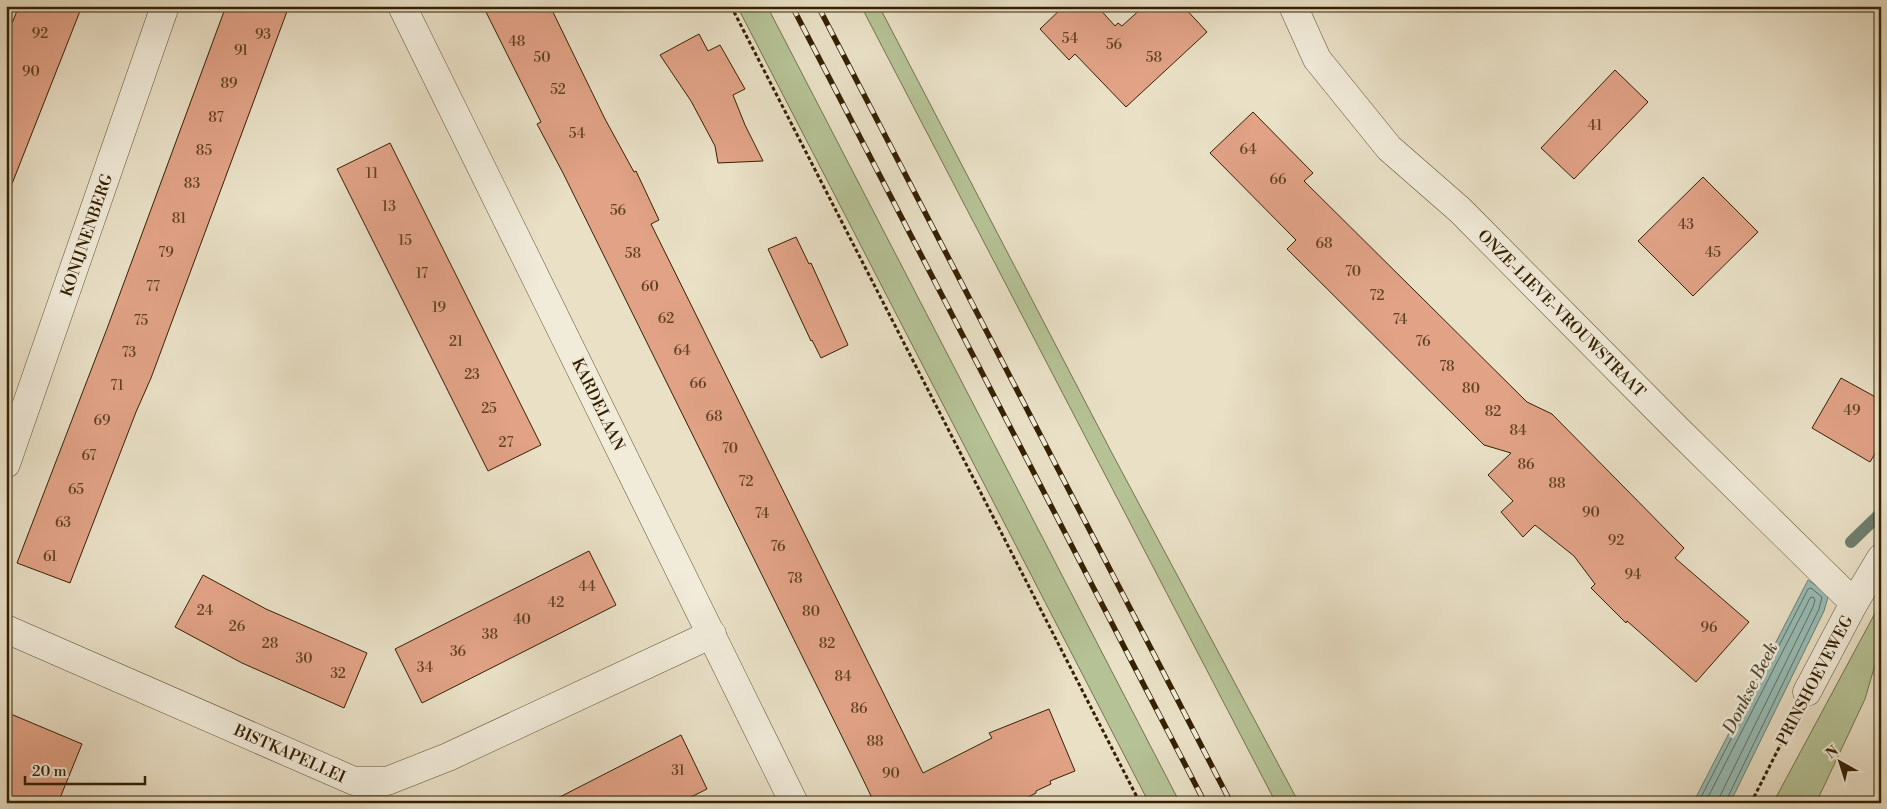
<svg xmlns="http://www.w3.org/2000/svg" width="1887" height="809" viewBox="0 0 1887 809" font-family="'Libre Bodoni',serif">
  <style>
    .green { fill: #b5c296; stroke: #75724c }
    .water { fill: #97bdb8; stroke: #707f6f }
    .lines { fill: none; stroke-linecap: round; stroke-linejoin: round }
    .shore { stroke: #666f5d; stroke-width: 1 }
    .stream { stroke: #707f6f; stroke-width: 12 }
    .building { fill: #e1a286; stroke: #352102 }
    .street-casing { stroke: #625133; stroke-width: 29 }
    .path { stroke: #352102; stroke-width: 3; stroke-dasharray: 4 2.5; stroke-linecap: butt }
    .street { stroke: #f1ebda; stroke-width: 28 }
    .rail-casing { stroke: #352102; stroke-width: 5.5 }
    .rail { stroke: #f1ebda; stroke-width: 4; stroke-dasharray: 11; stroke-linecap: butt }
    .labels { text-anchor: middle; stroke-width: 5; stroke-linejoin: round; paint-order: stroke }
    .number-label { font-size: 14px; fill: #604123 }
    .street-label { font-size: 16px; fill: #352102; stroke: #f1ebda }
    .water-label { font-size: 18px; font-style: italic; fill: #525039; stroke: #f1ebda }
  </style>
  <rect width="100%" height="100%" fill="#e9e0c6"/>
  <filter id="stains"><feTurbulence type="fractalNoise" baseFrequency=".004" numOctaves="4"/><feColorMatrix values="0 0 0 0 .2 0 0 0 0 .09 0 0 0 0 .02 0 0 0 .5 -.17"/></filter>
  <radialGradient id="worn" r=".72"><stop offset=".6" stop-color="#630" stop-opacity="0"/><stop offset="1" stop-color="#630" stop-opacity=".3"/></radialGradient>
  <!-- green -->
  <g class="green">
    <polygon points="737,6 767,6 1180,803 1149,803"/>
    <polygon points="861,6 879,6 1114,457 1299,803 1276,803"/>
    <polygon points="1881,602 1881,644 1865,699 1816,803 1773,803"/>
  </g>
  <!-- water -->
  <polygon class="water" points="1808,580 1829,594 1824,611 1730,803 1693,803"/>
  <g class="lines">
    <!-- shore -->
    <g class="shore">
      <polyline points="1698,803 1803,599 1808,589 1811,588 1822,597 1819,609 1725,803"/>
      <polyline points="1705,803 1808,602 1810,598 1813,597 1815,600 1813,607 1720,796 1719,803"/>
    </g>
    <!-- stream -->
    <polyline class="stream" points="1851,542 1881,513"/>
  </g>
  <!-- building -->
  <g class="building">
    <polygon points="19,6 82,6 8,194 6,38"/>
    <polygon points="226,6 289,6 151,378 136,412 70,583 17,563 108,326"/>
    <polygon points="483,6 550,6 605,119 634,172 636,171 659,220 651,224 923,773 992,738 989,733 1049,709 1075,771 1050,781 1051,784 1036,791 1036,793 1017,803 863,803 872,798 858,769 563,173 537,124 541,122"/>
    <polygon points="1064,6 1097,6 1115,26 1118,23 1122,26 1144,6 1183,6 1207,32 1126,107 1075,54 1069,60 1040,29"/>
    <polygon points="699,34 708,51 720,45 745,89 733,95 745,125 763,161 718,163 715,146 691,101 660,55"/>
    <polygon points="1615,70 1648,102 1574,179 1541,148"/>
    <polygon points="1253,112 1313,173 1304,181 1527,402 1552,414 1684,548 1675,558 1749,622 1696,682 1627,621 1626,623 1591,588 1595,584 1574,556 1535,525 1523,537 1501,512 1513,501 1488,475 1511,453 1484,445 1287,249 1296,240 1210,153"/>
    <polygon points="390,143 541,445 488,471 337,169"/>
    <polygon points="1703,177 1758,232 1693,296 1638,241"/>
    <polygon points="796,237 809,264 811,263 848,345 821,358 812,340 811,341 768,249"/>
    <polygon points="1841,378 1881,400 1881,444 1870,462 1812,428"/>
    <polygon points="589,551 616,605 422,703 395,649"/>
    <polygon points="203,575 266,609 367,653 344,708 242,663 175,627"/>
    <polygon points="6,712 82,744 58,803 6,803"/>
    <polygon points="681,735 707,789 679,803 548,803"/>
  </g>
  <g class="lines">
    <!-- street casing -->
    <g class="street-casing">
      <g id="street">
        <polyline points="402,6 794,803"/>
        <polyline points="1293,6 1317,59 1389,148 1460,210 1677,429 1854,603"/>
        <polyline points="6,464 165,6"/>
        <polyline points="6,629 354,781 387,781 448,757 712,634"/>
        <polyline points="1807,692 1854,603 1881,558"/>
      </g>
    </g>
    <!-- path -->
    <g class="path">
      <polyline points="731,6 1140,803"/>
      <polyline points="1751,803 1792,722"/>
    </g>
    <!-- street -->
    <use href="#street" class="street"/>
    <!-- rail casing -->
    <g class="rail-casing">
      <g id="rail">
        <polyline points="792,6 1205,803"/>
        <polyline points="818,6 1231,803"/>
      </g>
    </g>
    <!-- rail -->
    <use href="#rail" class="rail"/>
  </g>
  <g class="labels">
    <!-- number labels -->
    <g class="number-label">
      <text x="40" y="38">92</text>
      <text x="263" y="39">93</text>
      <text x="1070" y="43">54</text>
      <text x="517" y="46">48</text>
      <text x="1114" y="49">56</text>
      <text x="241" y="55">91</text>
      <text x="542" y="62">50</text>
      <text x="1154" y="62">58</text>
      <text x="31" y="76">90</text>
      <text x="229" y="88">89</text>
      <text x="558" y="94">52</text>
      <text x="216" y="122">87</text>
      <text x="1595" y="130">41</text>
      <text x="577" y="138">54</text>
      <text x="1248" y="154">64</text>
      <text x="204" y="155">85</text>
      <text x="372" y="178">11</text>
      <text x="1278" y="184">66</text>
      <text x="192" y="188">83</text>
      <text x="389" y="211">13</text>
      <text x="618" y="215">56</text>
      <text x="179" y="223">81</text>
      <text x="1686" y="229">43</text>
      <text x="405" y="245">15</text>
      <text x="1324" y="248">68</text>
      <text x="166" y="257">79</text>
      <text x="1713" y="257">45</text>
      <text x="633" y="258">58</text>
      <text x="1353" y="276">70</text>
      <text x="422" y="278">17</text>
      <text x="153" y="291">77</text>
      <text x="650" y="291">60</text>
      <text x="1377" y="300">72</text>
      <text x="439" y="312">19</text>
      <text x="666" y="323">62</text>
      <text x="1400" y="324">74</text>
      <text x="141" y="325">75</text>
      <text x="456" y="346">21</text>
      <text x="1423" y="346">76</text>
      <text x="682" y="355">64</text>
      <text x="129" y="357">73</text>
      <text x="1447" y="371">78</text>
      <text x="472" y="379">23</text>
      <text x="698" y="388">66</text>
      <text x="117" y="390">71</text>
      <text x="1471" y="393">80</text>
      <text x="489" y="413">25</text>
      <text x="1852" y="415">49</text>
      <text x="1493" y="416">82</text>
      <text x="714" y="421">68</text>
      <text x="102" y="425">69</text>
      <text x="1518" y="435">84</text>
      <text x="506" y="447">27</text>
      <text x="730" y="453">70</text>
      <text x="89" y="460">67</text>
      <text x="1526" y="469">86</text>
      <text x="746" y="486">72</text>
      <text x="1557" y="488">88</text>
      <text x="76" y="494">65</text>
      <text x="1591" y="517">90</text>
      <text x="762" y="518">74</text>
      <text x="63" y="527">63</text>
      <text x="1616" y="545">92</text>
      <text x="778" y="551">76</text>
      <text x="50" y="561">61</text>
      <text x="1633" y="579">94</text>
      <text x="795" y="583">78</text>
      <text x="587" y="591">44</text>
      <text x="556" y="607">42</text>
      <text x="205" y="615">24</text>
      <text x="811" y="616">80</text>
      <text x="522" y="624">40</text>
      <text x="237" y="631">26</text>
      <text x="1709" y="632">96</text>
      <text x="490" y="639">38</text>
      <text x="270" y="648">28</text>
      <text x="827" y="648">82</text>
      <text x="458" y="656">36</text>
      <text x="304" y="663">30</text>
      <text x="425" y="672">34</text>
      <text x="338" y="678">32</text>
      <text x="843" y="681">84</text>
      <text x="859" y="713">86</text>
      <text x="875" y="746">88</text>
      <text x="678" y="775">31</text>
      <text x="891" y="778">90</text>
    </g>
    <!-- street labels -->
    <g class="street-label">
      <text transform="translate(86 235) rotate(-71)" y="6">KONIJNENBERG</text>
      <text transform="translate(1562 313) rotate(45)" y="6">ONZE-LIEVE-VROUWSTRAAT</text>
      <text transform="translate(599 404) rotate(64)" y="6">KARDELAAN</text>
      <text transform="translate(1814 680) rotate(-62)" y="6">PRINSHOEVEWEG</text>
      <text transform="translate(290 753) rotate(24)" y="6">BISTKAPELLEI</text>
    </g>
    <!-- water labels -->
    <g class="water-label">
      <text transform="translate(1750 688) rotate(-63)" y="6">Donkse Beek</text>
    </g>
  </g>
  <!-- margin -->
  <rect width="1887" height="809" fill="none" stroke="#e9e0c6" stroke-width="25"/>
  <rect x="8" y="8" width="1872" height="794" fill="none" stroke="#352102" stroke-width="2.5"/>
  <rect x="12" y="12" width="1862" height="784" fill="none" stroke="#352102"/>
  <!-- north arrow -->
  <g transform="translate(1840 762) rotate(321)" stroke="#f1ebda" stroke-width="4" paint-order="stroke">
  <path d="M0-4L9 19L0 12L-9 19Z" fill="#352102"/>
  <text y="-8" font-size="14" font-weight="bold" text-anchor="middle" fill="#352102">N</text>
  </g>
  <!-- scale -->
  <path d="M25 776v8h120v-8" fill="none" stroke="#352102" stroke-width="2.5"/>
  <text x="32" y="776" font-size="15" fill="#352102" stroke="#f1ebda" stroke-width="4" paint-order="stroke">20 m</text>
  <rect width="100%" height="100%" filter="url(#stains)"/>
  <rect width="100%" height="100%" fill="url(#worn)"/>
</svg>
